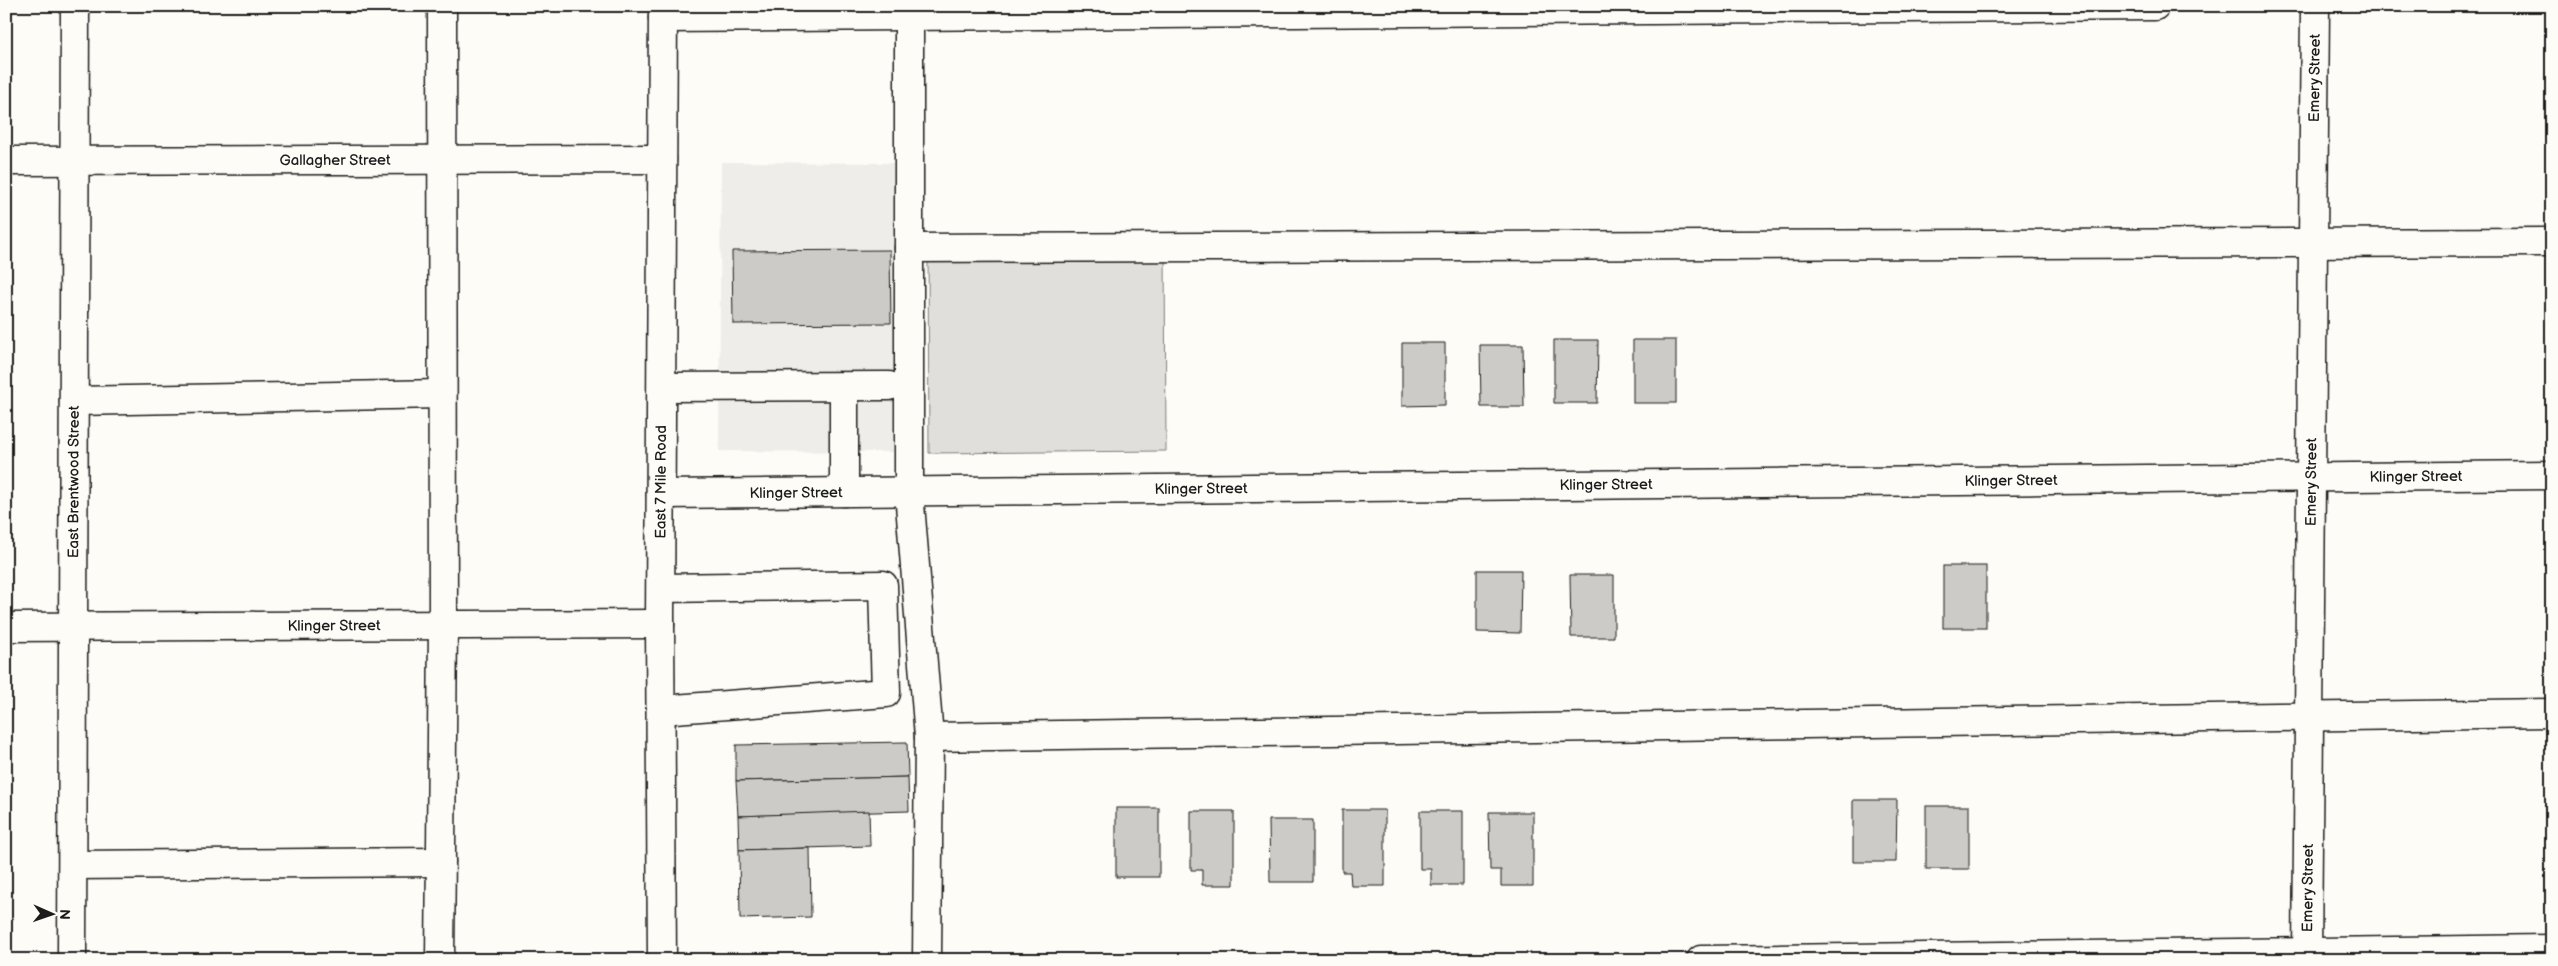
<svg xmlns="http://www.w3.org/2000/svg" width="2558" height="966" viewBox="0 0 2558 966" font-family="'Balsamiq Sans',sans-serif">
  <style>
    .built { fill: #eeede9 }
    .green { fill: #e0dfdb; stroke: #7e7e7c }
    .building { fill: #cccbc8; stroke: #1c1c1c }
    .lines { fill: none; stroke-linecap: round; stroke-linejoin: round }
    .minor-casing { stroke: #1c1c1c; stroke-width: 31 }
    .minor { stroke: #fdfcf7; stroke-width: 28 }
    .labels { text-anchor: middle; stroke-width: 4.5; stroke-linejoin: round; paint-order: stroke }
    .street-label { font-size: 15px; fill: #1c1c1c; stroke: #fdfcf7 }
  </style>
  <rect width="100%" height="100%" fill="#fdfcf7"/>
  <filter id="ink" filterUnits="userSpaceOnUse"><feTurbulence type="fractalNoise" baseFrequency=".02" numOctaves="2"/><feDisplacementMap in="SourceGraphic" scale="10" xChannelSelector="R" yChannelSelector="G"/><feConvolveMatrix kernelMatrix="1 2 1 2 8 2 1 2 1" color-interpolation-filters="sRGB"/></filter>
  <g filter="url(#ink)">
    <!-- built -->
    <polygon class="built" points="721,162 895,163 893,452 719,451"/>
    <!-- green -->
    <polygon class="green" points="1165,247 1166,451 929,453 928,248"/>
    <!-- building -->
    <g class="building">
      <polygon points="890,250 891,323 733,324 732,251"/>
      <polygon points="1554,340 1598,340 1597,403 1554,403"/>
      <rect x="1633" y="340" width="43" height="63"/>
      <polygon points="1402,343 1445,343 1445,405 1402,406"/>
      <polygon points="1480,345 1523,345 1524,407 1481,407"/>
      <rect x="1943" y="566" width="43" height="62"/>
      <polygon points="1477,570 1521,570 1520,633 1477,632"/>
      <polygon points="1570,575 1614,575 1614,637 1571,637"/>
      <polygon points="907,742 908,777 736,781 736,745"/>
      <polygon points="908,777 909,811 738,816 736,781"/>
      <polygon points="1853,800 1897,800 1896,862 1853,862"/>
      <rect x="1926" y="806" width="43" height="63"/>
      <rect x="1116" y="808" width="43" height="69"/>
      <polygon points="1342,810 1385,810 1385,886 1351,886 1350,872 1342,872"/>
      <polygon points="869,811 870,846 739,850 738,816"/>
      <polygon points="1191,811 1234,811 1234,885 1202,885 1202,870 1191,870"/>
      <polygon points="1420,811 1463,811 1463,885 1431,885 1431,869 1420,869"/>
      <polygon points="1489,812 1533,812 1533,886 1501,886 1501,870 1490,870"/>
      <polygon points="1269,820 1313,820 1313,882 1270,882"/>
      <polygon points="810,848 811,917 740,919 739,850"/>
    </g>
    <g class="lines">
      <!-- minor casing -->
      <g class="minor-casing">
        <g id="minor">
          <polyline points="909,6 909,492 929,737 927,960"/>
          <polyline points="663,18 2155,6"/>
          <path id="s1" d="M6 161 662 159"/>
          <polyline points="909,248 2552,242"/>
          <polyline points="662,387 889,386"/>
          <polyline points="74,401 442,394"/>
          <polyline points="844,492 844,387"/>
          <path id="s2" d="M661 494 2552 475"/>
          <path id="s3" d="M6 627 660 624"/>
          <polyline points="661,710 886,693 883,585 661,588"/>
          <polyline points="929,737 2552,713"/>
          <polyline points="73,865 441,862"/>
          <path id="s4" d="M72 960 75 6"/>
          <polyline points="440,960 443,625 442,6"/>
          <path id="s5" d="M662 960 660 624 663 6"/>
          <polyline points="1701,960 2552,949"/>
          <path id="s6" d="M2307 960 2315 6"/>
        </g>
      </g>
      <!-- minor -->
      <use href="#minor" class="minor"/>
    </g>
  </g>
  <g class="labels">
    <!-- street labels -->
    <g class="street-label">
      <text dy="5" stroke="none"><textPath href="#s6" startOffset="882">Emery Street</textPath></text>
      <text dy="5" stroke="none"><textPath href="#s1" startOffset="329">Gallagher Street</textPath></text>
      <text dy="5" stroke="none"><textPath href="#s2" startOffset="1755">Klinger Street</textPath></text>
      <text dy="5" stroke="none"><textPath href="#s2" startOffset="1350">Klinger Street</textPath></text>
      <text dy="5" stroke="none"><textPath href="#s4" startOffset="478">East Brentwood Street</textPath></text>
      <text dy="5" stroke="none"><textPath href="#s5" startOffset="478">East 7 Mile Road</textPath></text>
      <text dy="5" stroke="none"><textPath href="#s6" startOffset="478">Emery Street</textPath></text>
      <text dy="5" stroke="none"><textPath href="#s2" startOffset="945">Klinger Street</textPath></text>
      <text dy="5" stroke="none"><textPath href="#s2" startOffset="540">Klinger Street</textPath></text>
      <text dy="5" stroke="none"><textPath href="#s2" startOffset="135">Klinger Street</textPath></text>
      <text dy="5" stroke="none"><textPath href="#s3" startOffset="328">Klinger Street</textPath></text>
      <text dy="5" stroke="none"><textPath href="#s6" startOffset="72">Emery Street</textPath></text>
    </g>
  </g>
  <!-- margin -->
  <rect width="2558" height="966" fill="none" stroke="#fdfcf7" stroke-width="25"/>
  <rect x="12" y="12" width="2533" height="941" fill="none" stroke="#1c1c1c" stroke-width="2" filter="url(#ink)"/>
  <!-- north arrow -->
  <g transform="translate(52 914) rotate(92)" stroke="#fdfcf7" stroke-width="4" paint-order="stroke">
  <path d="M0-4L9 19L0 12L-9 19Z" fill="#1c1c1c"/>
  <text y="-8" font-size="14" font-weight="bold" text-anchor="middle" fill="#1c1c1c">N</text>
  </g>
</svg>
